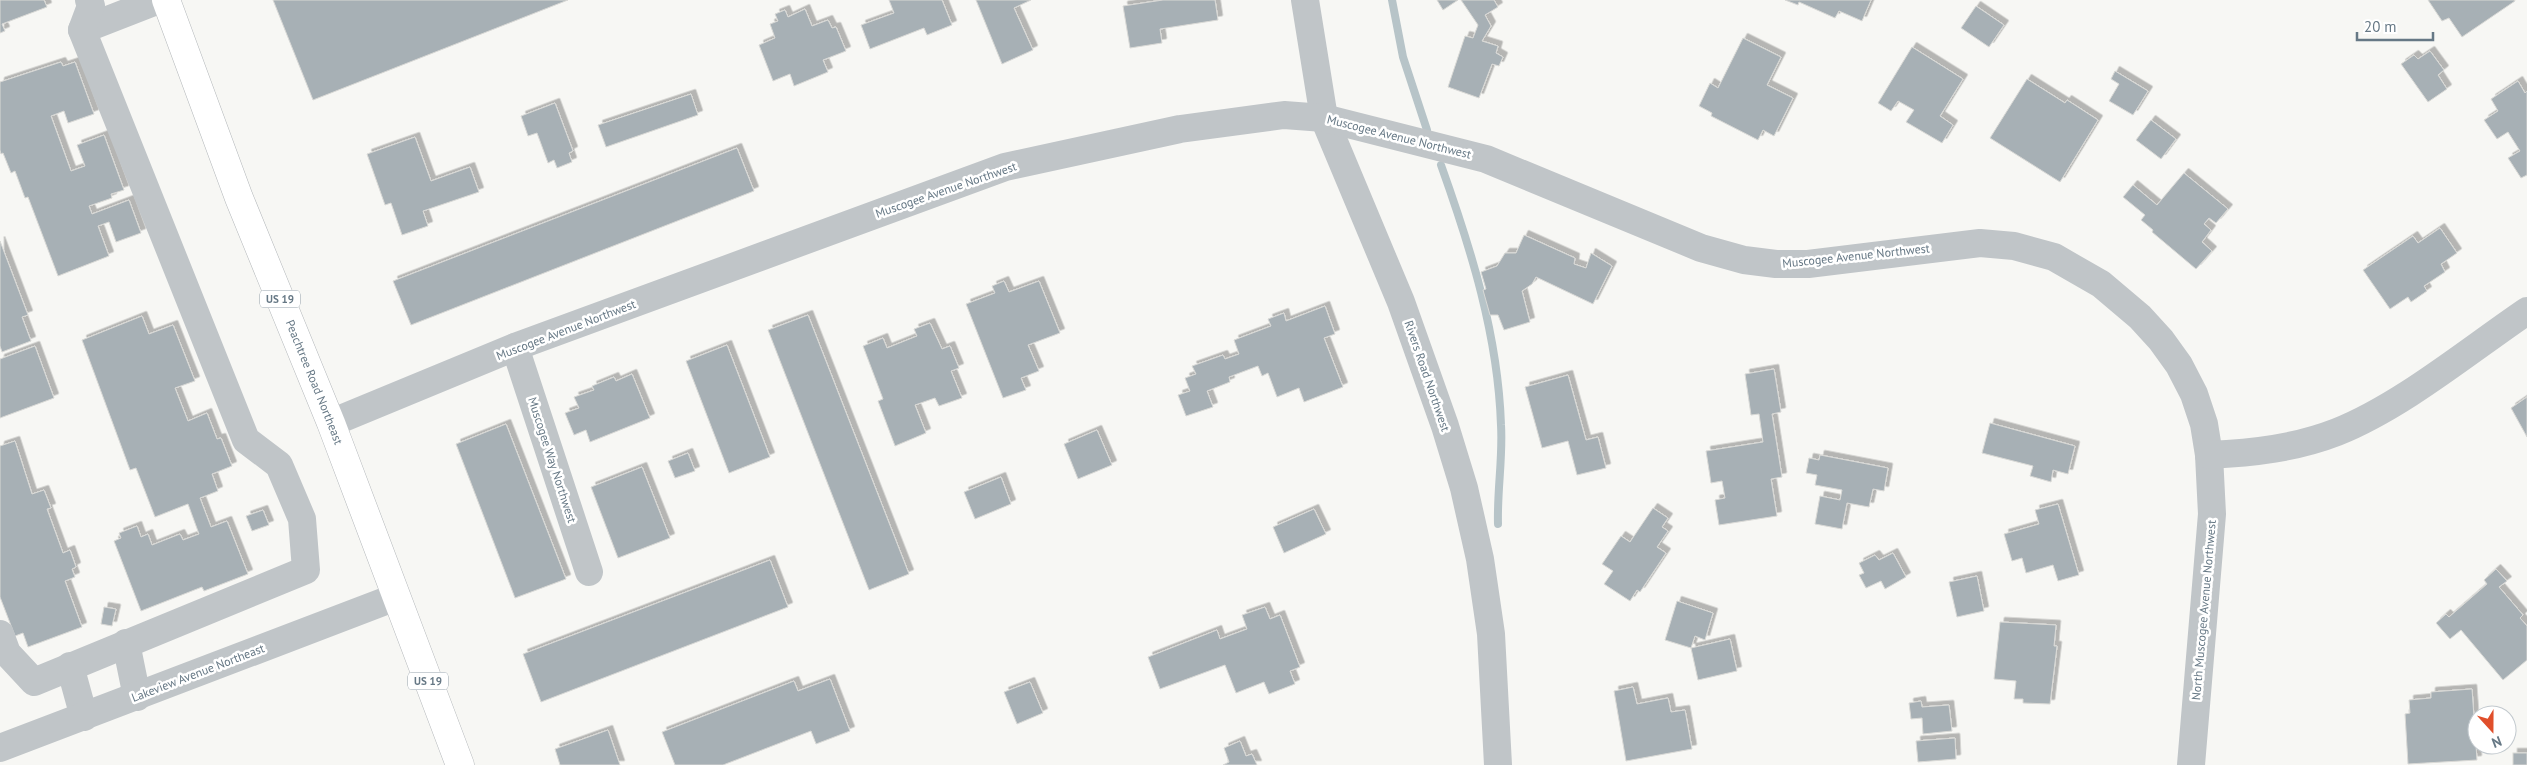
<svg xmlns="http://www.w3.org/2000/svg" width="2527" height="765" viewBox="0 0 2527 765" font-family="'PT Sans',sans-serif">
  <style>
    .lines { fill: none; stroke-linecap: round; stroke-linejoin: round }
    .stream { stroke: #b7c4c8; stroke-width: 8 }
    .building { fill: #a7b0b5; stroke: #d9d9d6; filter: url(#shadow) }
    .trunk-casing { stroke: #b4b8bb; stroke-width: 29 }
    .minor { stroke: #c0c5c8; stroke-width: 28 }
    .trunk { stroke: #fff; stroke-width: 28 }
    .labels { text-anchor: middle; stroke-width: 5; stroke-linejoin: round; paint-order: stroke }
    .shield { fill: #fff; stroke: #94a0aa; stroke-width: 1 }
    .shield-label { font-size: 11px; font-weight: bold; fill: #667885 }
    .street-label { font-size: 12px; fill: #667885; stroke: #fff }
  </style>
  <defs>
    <filter id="shadow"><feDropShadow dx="4.5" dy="-4.5" stdDeviation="0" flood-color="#0004"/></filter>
  </defs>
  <rect width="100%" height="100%" fill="#f7f7f4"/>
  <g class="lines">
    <!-- stream -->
    <g class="stream">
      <polyline points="1392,0 1403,57 1427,130"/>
      <path d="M1441 165C1471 249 1498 335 1501 425 1503 458 1497 490 1498 524"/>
    </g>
  </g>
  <!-- building -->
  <g class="building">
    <polygon points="0,0 44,0 47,7 2,24 5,31 0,33"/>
    <polygon points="273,0 568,0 313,100"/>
    <polygon points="889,0 942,0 952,25 927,35 924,28 870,49 861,25 894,13"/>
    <polygon points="976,0 1031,0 1014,8 1033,50 1002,64"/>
    <polygon points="1163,0 1215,0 1218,20 1160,29 1162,43 1130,48 1123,6"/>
    <polygon points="1437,0 1458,0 1443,10"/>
    <polygon points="1461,0 1494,0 1498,7 1485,15 1491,26 1482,41 1498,46 1496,53 1503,57 1499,66 1492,64 1479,98 1448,87 1465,36 1473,38 1478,25"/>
    <polygon points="1785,0 1871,0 1862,21 1839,11 1835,18 1799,2 1798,5"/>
    <polygon points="2428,0 2514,0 2515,1 2462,37 2449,18 2442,21"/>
    <polygon points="1976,6 2004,25 1989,47 1961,28"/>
    <polygon points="805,9 812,26 828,20 832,28 836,27 846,51 823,60 828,72 794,86 790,74 773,81 759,45 775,38 770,24 778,21 775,14 785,10 788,17"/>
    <polygon points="1743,38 1781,57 1767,85 1793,98 1774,136 1763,130 1758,140 1711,116 1712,113 1699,106 1710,83 1718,88"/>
    <polygon points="1912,47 1963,79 1940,116 1953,125 1942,143 1906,122 1914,110 1898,101 1891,111 1878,103"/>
    <polygon points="2430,51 2444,70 2438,75 2447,89 2428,102 2401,64 2414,55 2418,59"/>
    <polygon points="61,62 63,66 75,62 94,114 68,123 64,111 51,116 71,171 85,166 77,145 104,135 124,190 111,194 112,198 89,206 92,214 129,200 141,233 116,242 109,222 98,226 109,256 58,276 28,197 25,198 15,171 11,173 3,153 1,154 0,150 0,82"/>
    <polygon points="2115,71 2148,91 2133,115 2109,101 2119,84 2111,79"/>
    <polygon points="2027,79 2065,103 2067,100 2098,120 2060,182 1990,138"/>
    <polygon points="2518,81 2525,93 2527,91 2527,175 2521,178 2508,158 2520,151 2508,132 2497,139 2484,120 2498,111 2491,99"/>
    <polygon points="691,94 698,115 606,147 598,125"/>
    <polygon points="555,103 573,151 569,153 572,162 557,168 554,160 548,163 537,133 528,136 521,116"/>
    <polygon points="2151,120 2176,139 2161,159 2136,140"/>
    <polygon points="415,137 431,181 470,167 479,192 423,211 428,226 402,235 391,203 385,205 367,154"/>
    <polygon points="737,148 754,191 411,325 393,281"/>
    <polygon points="2184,173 2228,209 2216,223 2209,218 2204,224 2211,230 2202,242 2212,251 2196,269 2152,232 2153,230 2141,220 2145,215 2123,197 2133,185 2157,205"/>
    <polygon points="2440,228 2457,253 2441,264 2445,272 2424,286 2427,291 2411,302 2408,297 2390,309 2363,270 2413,236 2418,243"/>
    <polygon points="1524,235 1575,258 1574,264 1586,268 1591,253 1612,266 1593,304 1536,277 1532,284 1522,291 1530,322 1504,330 1498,315 1490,315 1483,290 1486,289 1481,272 1497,266 1505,253 1516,253"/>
    <polygon points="0,241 28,315 22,317 31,341 2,352 0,346"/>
    <polygon points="1004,281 1009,292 1039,281 1060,333 1028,345 1039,371 1021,378 1026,390 1003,398 966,304 995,293 992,286"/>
    <polygon points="1325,306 1335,334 1324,338 1343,387 1304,402 1299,388 1277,397 1268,373 1262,376 1258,366 1229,377 1230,382 1207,391 1213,407 1186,416 1178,395 1190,391 1185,378 1196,374 1192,366 1223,355 1225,359 1239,354 1234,340 1271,326 1268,319 1284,313 1286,321"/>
    <polygon points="808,315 909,574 869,590 768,330"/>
    <polygon points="142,316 149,334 173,325 195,381 175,388 188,421 207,413 217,439 221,438 232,466 212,474 218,491 200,498 211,527 227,521 248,574 204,591 202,587 141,611 114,541 121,538 119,533 137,526 141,537 148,534 152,545 180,534 183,540 199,534 188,504 155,517 136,468 130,470 82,340"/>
    <polygon points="930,323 942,349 950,346 959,368 951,371 962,398 939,406 935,398 915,405 926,433 895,446 878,401 883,399 863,346 883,338 887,348 917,336 914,329"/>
    <polygon points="727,345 770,457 729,473 686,361"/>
    <polygon points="35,346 54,398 0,418 0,359"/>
    <polygon points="1774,369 1781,412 1772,414 1782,477 1771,479 1777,516 1719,525 1715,500 1725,498 1722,481 1711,483 1706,451 1763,442 1759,414 1751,415 1745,374"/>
    <polygon points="632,374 650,418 590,442 586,430 574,435 565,413 579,408 574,397 594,390 592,386 614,377 616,381"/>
    <polygon points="1568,375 1586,440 1598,437 1606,468 1577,475 1568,441 1542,448 1525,387"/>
    <polygon points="2527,397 2527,437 2511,408"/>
    <polygon points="1990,423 2075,446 2068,474 2053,470 2051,482 2030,476 2033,466 1982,453"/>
    <polygon points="506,424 566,579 515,598 456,444"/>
    <polygon points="1097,430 1112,465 1078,479 1064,444"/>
    <polygon points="15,441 32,494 44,490 51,508 47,509 63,553 70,550 76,567 72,569 75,577 65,581 82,627 28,647 23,633 15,636 0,597 0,446"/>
    <polygon points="688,453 695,471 675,478 668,461"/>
    <polygon points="1820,455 1888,468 1884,491 1873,489 1869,507 1847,503 1842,529 1815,524 1820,496 1840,500 1842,490 1815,485 1817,475 1806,473 1809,458 1819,460"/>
    <polygon points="642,467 670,538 618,558 591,487"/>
    <polygon points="1001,477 1011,504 975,519 964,492"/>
    <polygon points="2058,504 2079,575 2058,581 2053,565 2026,573 2022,558 2012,561 2004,534 2039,524 2035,510"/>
    <polygon points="1653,508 1668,518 1662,527 1668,531 1657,547 1666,553 1640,592 1637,590 1630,601 1604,584 1613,571 1602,564 1621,536 1630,542"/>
    <polygon points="1314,509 1326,534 1284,553 1273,527"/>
    <polygon points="263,510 269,525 252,531 246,516"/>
    <polygon points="1893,553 1906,577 1885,589 1881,581 1866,588 1859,575 1864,573 1859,563 1875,555 1879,560"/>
    <polygon points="770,560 788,607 541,702 523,654"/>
    <polygon points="2496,569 2507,581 2499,587 2523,615 2520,618 2527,626 2527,660 2503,680 2461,630 2450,639 2436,623 2446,614 2449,617 2487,584 2484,580"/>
    <polygon points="1977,576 1984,611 1957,617 1949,582"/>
    <polygon points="1677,601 1713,613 1705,640 1695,636 1691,648 1665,640"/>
    <polygon points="104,607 116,609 112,626 101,624"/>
    <polygon points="1265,607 1270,619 1280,615 1300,667 1290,671 1295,684 1269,694 1264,682 1236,693 1225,665 1160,689 1148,657 1217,630 1220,639 1247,629 1242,615"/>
    <polygon points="2000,622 2056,625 2054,646 2057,646 2050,704 2023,703 2023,699 2014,699 2016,681 1994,679"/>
    <polygon points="1730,639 1737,671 1698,680 1691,648"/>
    <polygon points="830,679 850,731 816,744 811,731 723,765 675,765 662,732 794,681 798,691"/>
    <polygon points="1030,682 1043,713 1017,724 1004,692"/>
    <polygon points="1633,687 1637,704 1668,698 1671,712 1685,710 1692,749 1626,761 1614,691"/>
    <polygon points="2472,689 2477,760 2408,764 2405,714 2410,713 2409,700 2431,698 2431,692"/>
    <polygon points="1921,701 1922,707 1949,705 1952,731 1923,734 1922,718 1911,719 1909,703"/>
    <polygon points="608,730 620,765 560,765 555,749"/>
    <polygon points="1955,738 1956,759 1918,762 1916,741"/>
    <polygon points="1240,741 1246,756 1252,754 1257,765 1223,765 1229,762 1224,748"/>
    <rect x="2513" y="753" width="14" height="12"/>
  </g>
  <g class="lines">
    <!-- trunk casing -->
    <g class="trunk-casing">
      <g id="trunk">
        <path id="s1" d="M166 0 239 198 331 423 460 765"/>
      </g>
    </g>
    <!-- minor -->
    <g class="minor">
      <polyline points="1305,0 1324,118 1401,302 1445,426 1464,488 1480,559 1491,634 1498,765"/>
      <polyline points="82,30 159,0"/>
      <polyline points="515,347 589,572"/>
      <polyline points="331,423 515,347 1005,167 1180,129 1284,115 1324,118 1486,159 1701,248 1744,260 1776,264 1808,264 1980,243 2014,246 2054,257 2101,284 2140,317 2161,340 2179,365 2194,394 2204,424 2209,455 2212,514 2191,765"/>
      <path d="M2209 455C2253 453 2296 448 2337 432 2402 406 2468 351 2527 311"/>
      <polyline points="0,634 7,653 34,682 306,570 302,519 279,465 246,440 82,30 91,6 89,0"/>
      <polyline points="126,643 137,697"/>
      <polyline points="70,666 84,717"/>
      <polyline points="0,748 396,597"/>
    </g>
    <!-- trunk -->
    <use href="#trunk" class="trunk"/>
  </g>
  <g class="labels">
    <!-- shield labels -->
    <g class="shield">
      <rect x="260" y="290.5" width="40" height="17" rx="4"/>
      <rect x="408" y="672.5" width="40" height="17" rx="4"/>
    </g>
    <g class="shield-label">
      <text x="280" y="303">US 19</text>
      <text x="428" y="685">US 19</text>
    </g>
    <!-- street labels -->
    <g class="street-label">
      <text transform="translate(1399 137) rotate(14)" y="4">Muscogee Avenue Northwest</text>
      <text transform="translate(946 190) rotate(-19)" y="4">Muscogee Avenue Northwest</text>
      <text transform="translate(1856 256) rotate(-6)" y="4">Muscogee Avenue Northwest</text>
      <text transform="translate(566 330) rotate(-21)" y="4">Muscogee Avenue Northwest</text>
      <text transform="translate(1427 376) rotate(71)" y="4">Rivers Road Northwest</text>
      <text dy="4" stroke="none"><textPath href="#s1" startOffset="410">Peachtree Road Northeast</textPath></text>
      <text transform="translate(552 460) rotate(72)" y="4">Muscogee Way Northwest</text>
      <text transform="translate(2204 610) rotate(-85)" y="4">North Muscogee Avenue Northwest</text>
      <text transform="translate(198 673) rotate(-21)" y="4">Lakeview Avenue Northeast</text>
    </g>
  </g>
  <!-- north arrow -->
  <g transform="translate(2492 730) rotate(159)"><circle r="24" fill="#ffffff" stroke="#c2c9ce"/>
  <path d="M0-4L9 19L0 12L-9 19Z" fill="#e04f2b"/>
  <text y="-8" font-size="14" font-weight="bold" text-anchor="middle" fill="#667885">N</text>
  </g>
  <!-- scale -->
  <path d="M2357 32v8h76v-8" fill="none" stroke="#667885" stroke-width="2.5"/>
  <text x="2364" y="32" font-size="15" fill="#667885" stroke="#ffffff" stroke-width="4" paint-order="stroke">20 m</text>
</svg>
